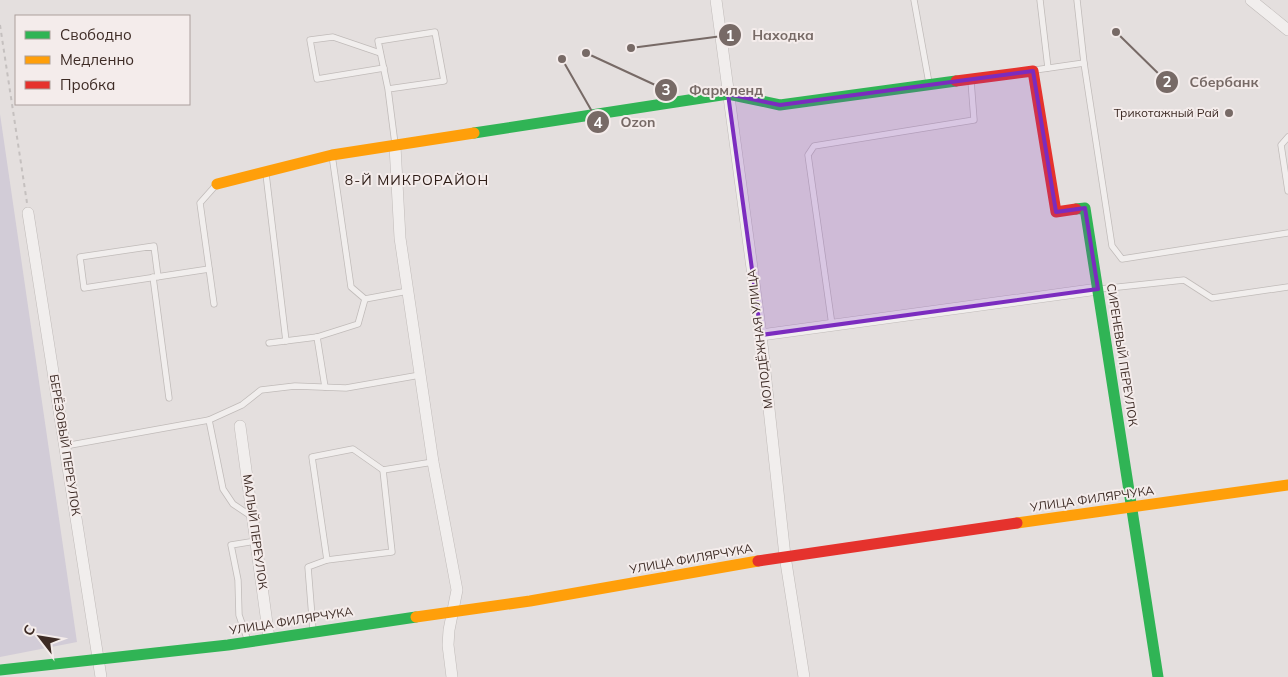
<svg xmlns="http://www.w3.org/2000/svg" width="1288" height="677" viewBox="0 0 1288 677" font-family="Mulish,sans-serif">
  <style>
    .green { fill: #d2ccd7 }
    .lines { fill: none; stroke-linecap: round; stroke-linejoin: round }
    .lane-casing { stroke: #c0bbb9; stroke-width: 7 }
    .street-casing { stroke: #c0bbb9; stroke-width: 12 }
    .path { stroke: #c5c0bf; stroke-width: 2; stroke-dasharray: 4 4; stroke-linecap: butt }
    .lane { stroke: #f1eeed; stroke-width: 5.5 }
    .street { stroke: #f1eeed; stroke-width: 11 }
    .fast { stroke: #30b455; stroke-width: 11 }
    .slow { stroke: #ff9f0a; stroke-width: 11 }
    .jam { stroke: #e5322d; stroke-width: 11 }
    .marked { fill: #7b2cbf; fill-opacity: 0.2; stroke: #7b2cbf; stroke-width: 4; stroke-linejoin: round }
    .poi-dot { fill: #776a66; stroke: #f4eceb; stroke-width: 2 }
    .labels { text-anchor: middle; stroke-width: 4; stroke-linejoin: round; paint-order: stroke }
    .poi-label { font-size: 12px; fill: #3d2b25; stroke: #f4eceb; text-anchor: end }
    .street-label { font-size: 12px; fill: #3d2b25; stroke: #f4eceb }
    .neighbourhood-label { font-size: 14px; letter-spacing: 1px; fill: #2e1d17; stroke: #f4eceb }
    .leader { fill: none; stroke: #776a66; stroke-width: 2 }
    .callout-dot { fill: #776a66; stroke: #f4eceb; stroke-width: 2 }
    .mark-label { font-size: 15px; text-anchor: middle; font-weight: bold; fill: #fff }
    .callout-label { font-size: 14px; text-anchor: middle; font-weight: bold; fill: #776a66; stroke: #f4eceb; stroke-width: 4; stroke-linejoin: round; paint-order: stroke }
  </style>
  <rect width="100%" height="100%" fill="#e4dfde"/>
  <!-- green -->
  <polygon class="green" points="0,114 77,642 0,657"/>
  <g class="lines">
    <!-- lane casing -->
    <g class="lane-casing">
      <g id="lane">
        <polyline points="914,0 929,83"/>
        <polyline points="1040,0 1048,68"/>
        <polyline points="380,53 333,37 310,40 317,79 384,68"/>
        <polyline points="1084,63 1112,246 1122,259 1288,233"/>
        <polyline points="1035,70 1084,63 1077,0"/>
        <polyline points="388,89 444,81 435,32 378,41 388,89 395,144"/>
        <polyline points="1288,137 1281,145 1288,191"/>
        <polyline points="332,155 351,287 365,299 408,291"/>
        <polyline points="266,174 286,341"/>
        <polyline points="153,277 169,398"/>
        <polyline points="158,277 154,246 80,257 84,288 209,269"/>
        <polyline points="1100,289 1184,280 1212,298 1288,287"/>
        <polyline points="214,304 200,203 216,185"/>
        <polyline points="832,325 808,155 814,146 974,120 971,81"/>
        <polyline points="317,337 325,387"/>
        <polyline points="269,343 317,337 358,324 365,299"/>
        <polyline points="65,446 209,420"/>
        <polyline points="251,516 233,504 223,489 209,420 242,405 261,390 295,386 346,388 420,375"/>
        <polyline points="327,560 392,552 383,470"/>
        <polyline points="313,630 308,567 327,560 312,457 353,449 383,470 433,462"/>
        <polyline points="248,641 239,615 238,580 231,545 256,541"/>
      </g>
    </g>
    <!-- street casing -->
    <g class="street-casing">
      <g id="street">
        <polyline points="716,0 761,335 785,556 804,677"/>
        <polyline points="1251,0 1288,30"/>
        <polyline points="395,146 400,238 433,462 457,590 449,630 448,645 452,677"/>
        <polyline points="28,213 101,677"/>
        <polyline points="761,335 1098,289"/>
        <polyline points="240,426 269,638"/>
      </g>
    </g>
    <!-- path -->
    <polyline class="path" points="0,25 27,203"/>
    <!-- lane -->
    <use href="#lane" class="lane"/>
    <!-- street -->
    <use href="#street" class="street"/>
    <!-- fast -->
    <g class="fast">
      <polyline points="474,133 728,94 780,105 956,81"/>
      <polyline points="1076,209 1085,208 1158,677"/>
      <polyline points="0,670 228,645 416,617"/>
    </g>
    <!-- slow -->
    <g class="slow">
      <polyline points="217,184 332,155 474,133"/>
      <polyline points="1017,523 1288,485"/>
      <polyline points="416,617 530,601 758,561"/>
    </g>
    <!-- jam -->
    <g class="jam">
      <polyline points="956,81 1033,71 1056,212 1076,209"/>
      <polyline points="758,561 1017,523"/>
    </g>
  </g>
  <!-- marked area -->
  <path class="marked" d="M1033 71 1056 212 1085 208 1098 289 761 335 728 94 780 105Z"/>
  <!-- markers -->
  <circle class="poi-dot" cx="1229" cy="113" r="5"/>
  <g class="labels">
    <!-- poi labels -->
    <g class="poi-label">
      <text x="1219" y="117">Трикотажный Рай</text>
    </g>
    <!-- street labels -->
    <g class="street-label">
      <text transform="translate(760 339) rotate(-97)" y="4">МОЛОДЁЖНАЯ УЛИЦА</text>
      <text transform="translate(1122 355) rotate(81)" y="4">СИРЕНЕВЫЙ ПЕРЕУЛОК</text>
      <text transform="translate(65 445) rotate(81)" y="4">БЕРЁЗОВЫЙ ПЕРЕУЛОК</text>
      <text transform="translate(1092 499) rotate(-8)" y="4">УЛИЦА ФИЛЯРЧУКА</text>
      <text transform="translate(255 532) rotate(82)" y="4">МАЛЫЙ ПЕРЕУЛОК</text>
      <text transform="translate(691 559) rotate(-10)" y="4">УЛИЦА ФИЛЯРЧУКА</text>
      <text transform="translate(291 621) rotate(-9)" y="4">УЛИЦА ФИЛЯРЧУКА</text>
    </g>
    <!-- neighbourhood labels -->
    <g class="neighbourhood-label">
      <text x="417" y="185">8-Й МИКРОРАЙОН</text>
    </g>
  </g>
  <!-- callouts -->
  <path class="leader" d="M631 48L730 35M1116 32L1167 82M586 53L666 90M562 59L598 122"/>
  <g class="callout-dot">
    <circle cx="631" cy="48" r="5"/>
    <circle cx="1116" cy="32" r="5"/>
    <circle cx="586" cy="53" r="5"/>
    <circle cx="562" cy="59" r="5"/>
    <circle cx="730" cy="35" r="12"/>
    <circle cx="1167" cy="82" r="12"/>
    <circle cx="666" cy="90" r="12"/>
    <circle cx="598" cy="122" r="12"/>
  </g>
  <g class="mark-label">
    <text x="730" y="41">1</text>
    <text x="1167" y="87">2</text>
    <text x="666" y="95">3</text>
    <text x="598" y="128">4</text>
  </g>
  <g class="callout-label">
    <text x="783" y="40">Находка</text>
    <text x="1224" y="87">Сбербанк</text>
    <text x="726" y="95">Фармленд</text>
    <text x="638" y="127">Ozon</text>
  </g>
  <!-- legend -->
  <rect x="15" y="15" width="175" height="90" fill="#f4eceb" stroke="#ab9f9c"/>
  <rect x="25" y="31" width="25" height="8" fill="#30b455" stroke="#ab9f9c"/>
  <text x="60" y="40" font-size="15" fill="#3d2b25">Свободно</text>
  <rect x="25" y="56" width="25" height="8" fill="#ff9f0a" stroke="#ab9f9c"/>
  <text x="60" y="65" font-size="15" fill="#3d2b25">Медленно</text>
  <rect x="25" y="81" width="25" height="8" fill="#e5322d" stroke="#ab9f9c"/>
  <text x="60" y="90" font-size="15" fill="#3d2b25">Пробка</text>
  <!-- north arrow -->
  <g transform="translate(40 637) rotate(301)" stroke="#f4eceb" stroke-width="4" paint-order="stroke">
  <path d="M0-4L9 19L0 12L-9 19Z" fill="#3d2b25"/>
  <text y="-8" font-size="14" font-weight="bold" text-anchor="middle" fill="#3d2b25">С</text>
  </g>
</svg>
